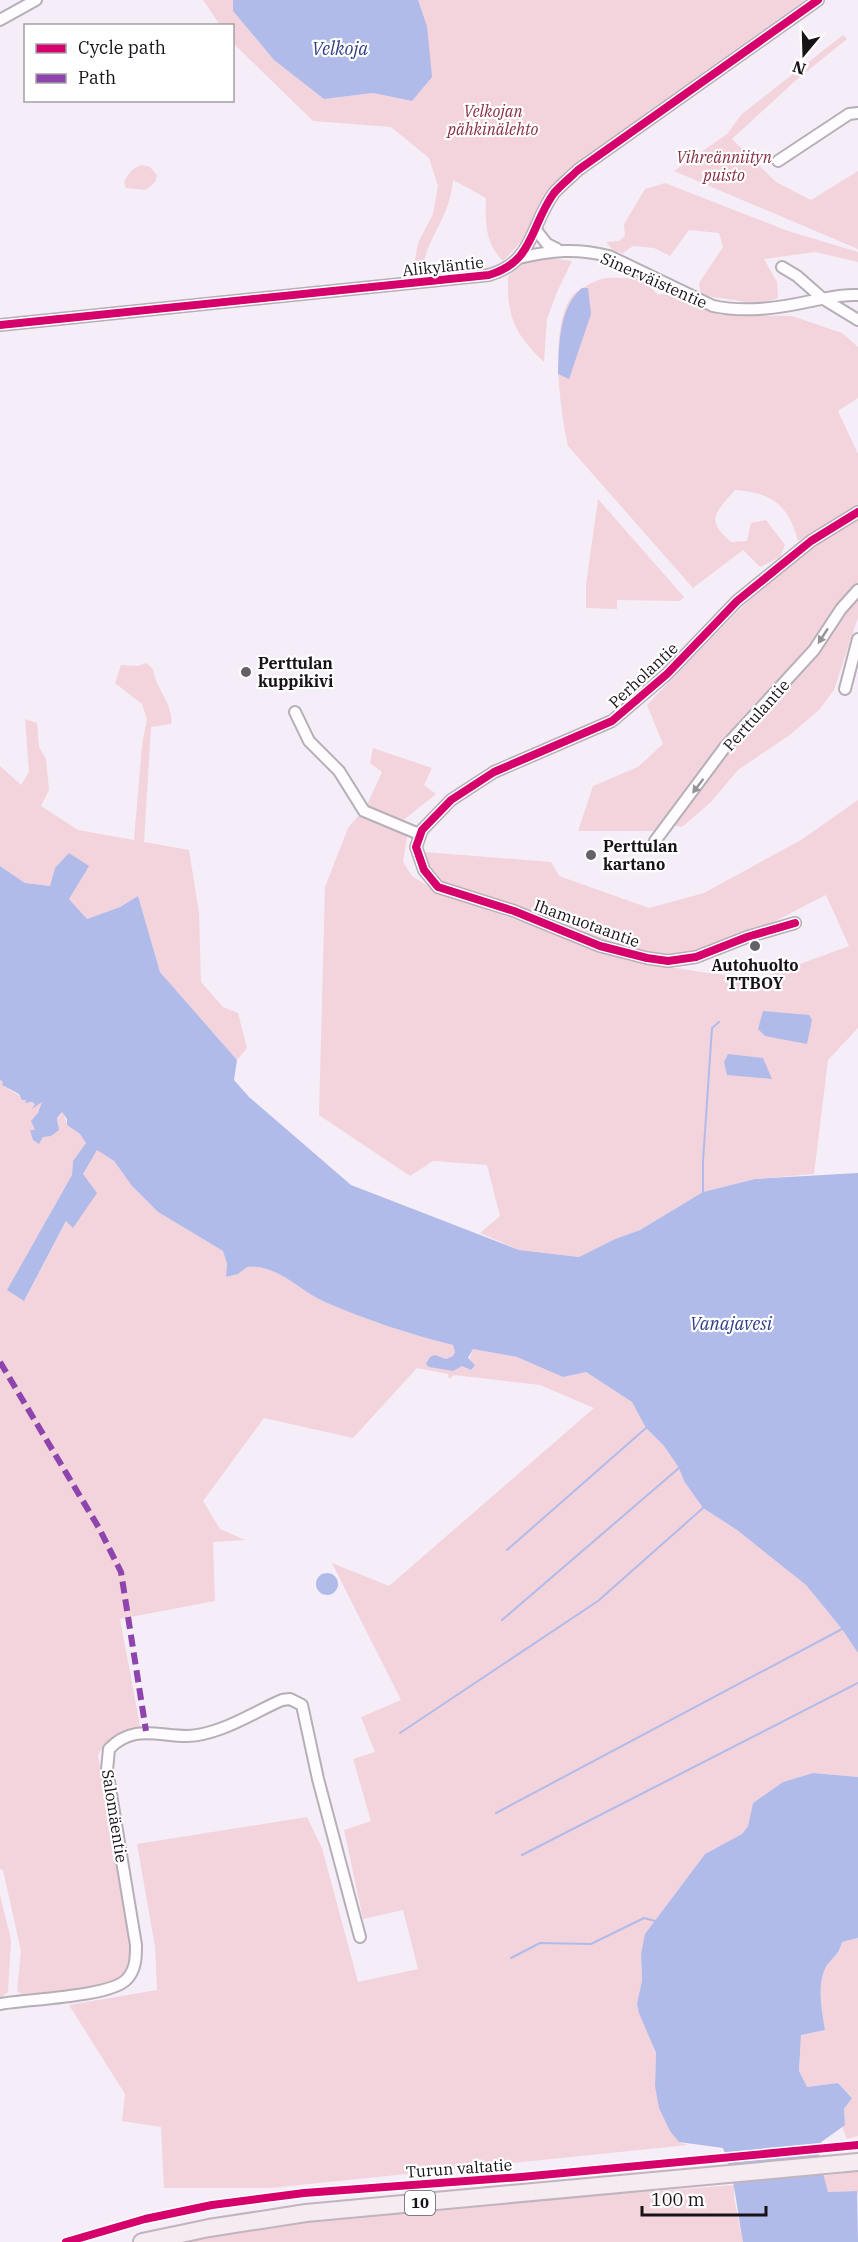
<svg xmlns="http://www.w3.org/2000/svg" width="858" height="2242" viewBox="0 0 858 2242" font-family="'IBM Plex Serif',serif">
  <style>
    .green { fill: #f3d4dc }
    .water { fill: #b0bbea }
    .pier { fill: #f5edf7 }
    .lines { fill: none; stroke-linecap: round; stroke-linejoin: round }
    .stream { stroke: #b0bbea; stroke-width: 2 }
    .minor-casing { stroke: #b6afb7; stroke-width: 14 }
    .trunk-casing { stroke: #c2b3be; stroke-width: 20 }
    .minor { stroke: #fefcfe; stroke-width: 10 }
    .trunk { stroke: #f4ecf1; stroke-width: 16 }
    .quiet { stroke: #8e44ad; stroke-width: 6; stroke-dasharray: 12 6; stroke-linecap: butt }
    .cycleway-casing { stroke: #fff; stroke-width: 11 }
    .cycleway { stroke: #d6006c; stroke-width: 8 }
    .oneway { fill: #969397 }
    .poi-dot { fill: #655f67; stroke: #fff; stroke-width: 2 }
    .labels { text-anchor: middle; stroke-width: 4.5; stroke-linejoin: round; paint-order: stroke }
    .shield { fill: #fff; stroke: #5d595e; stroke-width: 1.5 }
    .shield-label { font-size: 15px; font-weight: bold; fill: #181219 }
    .park-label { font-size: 16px; font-style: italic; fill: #882e43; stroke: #fff }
    .street-label { font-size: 16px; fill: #181219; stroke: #fff }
    .poi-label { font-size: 16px; font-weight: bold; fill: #181219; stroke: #fff; text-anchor: start }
    .water-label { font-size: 18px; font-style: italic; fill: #2f3d87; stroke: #fff }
  </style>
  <rect width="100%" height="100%" fill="#f5edf7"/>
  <!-- green -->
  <g class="green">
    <path d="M203 0H233V11L274 60 324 99 373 93 412 101 427 26 418 0H805L566 172 542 201 522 241 503 261C485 243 485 223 486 198L453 180C451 206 440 222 429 246 425 255 423 267 421 278L411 280 418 243 433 214 438 186 429 158 391 127 313 121 233 43 232 26 220 25Z"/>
    <polygon points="843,35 847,39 795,81 732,139 776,182 811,200 858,171 858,249 674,171 727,134 742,114"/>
    <path d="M142 165 150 167 157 175 155 182 146 190 126 188 124 182C129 173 132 168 142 165Z"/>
    <polygon points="665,183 788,231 858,252 858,262 815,252 764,259 777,282 778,298 759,304 701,295 699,283 723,247 719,233 689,230 670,256 654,248 633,246 623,253 614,251 606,242 619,241 625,236 624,224 645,189"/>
    <path d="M544 257 572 261 557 292 547 319 544 362C515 334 507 318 508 277L524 261Z"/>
    <path d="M640 276 658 295 668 293 720 315 792 316 842 333 858 347V398L838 411 858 454V506L798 541C788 504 772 493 735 490 715 513 705 520 731 542L747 541 751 523 766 520 785 545 780 557 760 567 743 550 693 588 568 446C560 411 549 327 572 296 576 291 592 282 599 280 610 275 627 281 640 276Z"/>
    <polygon points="598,499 684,597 680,601 617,600 617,609 586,608 586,585"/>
    <path d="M858 517V583L832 612 810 646 730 734 657 831H578L593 786 638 767 663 744 647 705C712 639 776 563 858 517Z"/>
    <polygon points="858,599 858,617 834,690 819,710 791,734 738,770 711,802 682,827 672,825 712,772 816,653 843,614"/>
    <path d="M146 663 153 669C155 688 174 704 171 724L151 727 144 842 189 850 199 913 201 982 223 1007 238 1013 247 1048 237 1060 160 972 138 896 120 907 87 919 69 899 55 868 50 886 25 883 0 866V766L21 785 29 772 25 719 37 723 39 747 46 759 49 790 41 806 78 830 134 840 142 745 147 719 142 704 115 683 121 665 138 666Z"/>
    <path d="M373 748 432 768 424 785 436 794 401 822 409 825 403 862 412 876 434 890 626 960 701 972 759 979 849 946 826 895C787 914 722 953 680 956 622 960 547 920 494 899 475 892 455 893 439 879 430 872 428 862 424 852L551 862 559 876 649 908 704 893 801 840 858 800V1028L828 1060 814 1174 755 1179 703 1192 640 1230 615 1239 579 1257 519 1250 480 1233 500 1216 487 1165 433 1161 410 1176 319 1115 325 887 348 828 366 807 382 772 370 763Z"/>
    <path d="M0 1080 4 1082 2 1085 26 1100 25 1103 43 1102 35 1130H31L33 1140 39 1144 43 1137 59 1124 57 1119 63 1112 67 1125 80 1134 87 1143 73 1161 72 1175 8 1289 24 1301 67 1220 73 1228 83 1174 97 1149 114 1161 132 1186 158 1212 223 1251 227 1264 226 1277 238 1274 247 1267C278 1264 299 1291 325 1302 366 1320 409 1334 453 1345L455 1352 453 1356 446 1359 440 1357 427 1366C441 1369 455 1363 469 1360L473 1349 517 1357 563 1377 586 1372 632 1402 646 1428 664 1446 679 1468 684 1481 703 1508 737 1530 806 1585 842 1629 858 1653V1777L813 1773 783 1782 753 1803 748 1826 742 1834 705 1854 655 1921 641 1954 642 1980 637 2004 656 2054 655 2086 679 2142 688 2145 271 2188H164L161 2127 122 2121 125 2094 69 2005 157 1990 155 1947 137 1844 307 1817 322 1848 358 1982 418 1969 403 1910 363 1919 344 1830 371 1821 353 1759 375 1752 361 1717 401 1700 332 1563 389 1586 594 1408 540 1385 454 1375 449 1379 448 1374 417 1368 353 1438 264 1418 203 1501 220 1529 245 1540 213 1542 215 1601 120 1619 141 1731C123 1735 106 1738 98 1755L128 1922 132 1953 127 1972 117 1982 25 1996 17 1991 21 1951 3 1870 0 1869Z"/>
    <polygon points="0,1895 11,1940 8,1992 0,1999"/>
    <path d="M858 1938V2136L847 2139 842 2127 845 2124 844 2109 852 2097 838 2083 807 2087 799 2071 801 2035 825 2030C822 2011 816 1982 827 1965 834 1956 839 1954 842 1942Z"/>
    <polygon points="858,2171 858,2197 857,2191 828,2192 822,2176"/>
    <path d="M734 2185V2197L743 2242H181C362 2204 550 2201 734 2185Z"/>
  </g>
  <!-- water -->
  <g class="water">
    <polygon points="233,0 418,0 427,26 432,77 412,101 373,93 324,99 274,60 233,11"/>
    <path d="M582 288H588L591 314 569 379 558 374C559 345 559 307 582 288Z"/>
    <path d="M69 853 89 866 69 899 87 919 120 907 138 896 160 972 237 1060 234 1080 249 1097 351 1185 519 1250 579 1257 615 1239 640 1230 703 1192 755 1179 858 1173V1653L842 1629 806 1585 737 1530 703 1508 684 1481 679 1468 664 1446 646 1428 632 1402 586 1372 563 1377 517 1357 473 1349 468 1358 475 1365 471 1370 462 1366 453 1371 429 1367 426 1364 430 1357 435 1355 446 1359 453 1356 455 1352 453 1345C409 1334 366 1320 325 1302 299 1291 278 1264 247 1267L238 1274 226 1277 227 1264 223 1251 158 1212 132 1186 114 1161 97 1150 83 1174 97 1193 73 1228 66 1221 24 1301 7 1290 72 1175 73 1161 86 1143 80 1134 67 1125V1119L62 1112 57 1118 59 1130 51 1136 43 1137 39 1144 33 1140 30 1130H35L31 1121 38 1113 42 1102 32 1109 35 1104 32 1102 25 1103 26 1100H22L19 1094 2 1085 3 1082 0 1080V866L25 883 50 886 55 868Z"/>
    <polygon points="763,1011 809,1015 812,1020 807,1044 765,1036 758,1029"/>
    <polygon points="728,1054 763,1058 772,1079 727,1075 724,1062"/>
    <circle cx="327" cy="1584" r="11"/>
    <path d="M813 1773 858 1777V1938L842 1942C839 1954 834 1956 827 1965 816 1983 822 2011 825 2030L801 2035 799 2071 807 2087 838 2083 852 2098 844 2109 845 2125 820 2143 819 2158 828 2192 857 2191 858 2242H743C737 2210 735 2178 723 2148L679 2142 670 2131 659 2108 655 2086 656 2053 639 2013 637 2004 642 1980 641 1954 645 1934 705 1854 742 1834 748 1826 753 1803 783 1782Z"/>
  </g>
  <!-- pier -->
  <polygon class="pier" points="824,2144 822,2153 725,2163 722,2155"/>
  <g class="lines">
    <!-- stream -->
    <g class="stream">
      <polyline points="703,1192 703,1161 712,1028 719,1022"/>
      <polyline points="507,1550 646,1428"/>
      <polyline points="502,1620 679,1468"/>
      <polyline points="400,1733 598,1601 703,1508"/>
      <polyline points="496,1813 842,1629"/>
      <polyline points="522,1855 858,1683"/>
      <polyline points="511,1958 540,1943 591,1944 644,1918 655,1921"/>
    </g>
    <!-- minor casing -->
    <g class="minor-casing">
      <g id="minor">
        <polyline points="0,20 36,0"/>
        <polyline points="778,161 849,114 858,113"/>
        <polyline points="536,230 547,244 557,249"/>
        <path d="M519 258C552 250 576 248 609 256L713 306C746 313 779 308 811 301 827 298 842 294 858 295"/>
        <polyline points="782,267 797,276 822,298 858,320"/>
        <path d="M0 325 489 275C534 262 530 226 554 193 561 185 571 177 578 170L818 0"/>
        <polyline points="845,689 858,639"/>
        <polyline points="295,712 309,741 339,771 364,811 419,834"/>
        <polyline points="655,841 725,747 814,650 841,609 858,590"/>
        <polyline points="795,923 747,937 696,957 668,961 647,958 600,946 514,911 438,887 424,870 416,847 422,830 451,800 494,772 612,721 667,674 737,601 811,541 858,512"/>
        <path d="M0 2004C28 1999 108 1997 126 1980 136 1970 136 1958 136 1945L107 1770 109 1749C133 1724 158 1736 187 1736 220 1735 252 1713 282 1700L290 1699 302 1705 318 1779 360 1937"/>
      </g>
    </g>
    <!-- trunk casing -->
    <g class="trunk-casing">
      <polyline id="trunk" points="142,2242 209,2228 306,2213 858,2162"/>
    </g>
    <!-- minor -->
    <use href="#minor" class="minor"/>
    <!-- trunk -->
    <use href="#trunk" class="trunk"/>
    <!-- quiet -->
    <polyline class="quiet" points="0,1362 99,1528 121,1572 146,1731"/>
    <!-- cycleway casing -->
    <g class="cycleway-casing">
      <g id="cycleway">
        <path d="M0 325 489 275C534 262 530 226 554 193 561 185 571 177 578 170L818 0"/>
        <polyline points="795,923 747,937 696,957 668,961 647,958 600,946 514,911 438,887 424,870 416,847 422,830 451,800 494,772 612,721 667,674 737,601 811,541 858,512"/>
        <polyline points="66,2242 145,2219 212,2205 304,2193 521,2177 858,2145"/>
      </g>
    </g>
    <!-- cycleway -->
    <use href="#cycleway" class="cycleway"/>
  </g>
  <!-- one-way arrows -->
  <defs><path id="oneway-solid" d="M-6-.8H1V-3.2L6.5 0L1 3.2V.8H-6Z" transform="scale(1.5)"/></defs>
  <g class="oneway">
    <use href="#oneway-solid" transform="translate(823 636) rotate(123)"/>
    <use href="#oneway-solid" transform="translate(698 786) rotate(127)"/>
  </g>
  <!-- markers -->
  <g class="poi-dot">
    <circle cx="246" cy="672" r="6"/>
    <circle cx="591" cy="855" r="6"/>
    <circle cx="755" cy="946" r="6"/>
  </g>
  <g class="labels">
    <!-- shield labels -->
    <rect class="shield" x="405" y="2191" width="30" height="24" rx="4.5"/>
    <g class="shield-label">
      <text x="420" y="2208">10</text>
    </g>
    <!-- park labels -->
    <g class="park-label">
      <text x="493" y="117">Velkojan<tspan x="493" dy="18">pähkinälehto</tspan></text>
      <text x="724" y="163">Vihreänniityn<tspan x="724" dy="18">puisto</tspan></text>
    </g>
    <!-- street labels -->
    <g class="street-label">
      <text transform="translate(443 266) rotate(-6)" y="6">Alikyläntie</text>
      <text transform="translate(654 280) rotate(24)" y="6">Sinerväistentie</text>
      <text transform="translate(643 675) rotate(-43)" y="6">Perholantie</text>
      <text transform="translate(756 715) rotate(-48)" y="6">Perttulantie</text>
      <text transform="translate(587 923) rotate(20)" y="6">Ihamuotaantie</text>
      <text transform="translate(115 1816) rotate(81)" y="6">Salomäentie</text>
      <text transform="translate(459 2168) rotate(-4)" y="6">Turun valtatie</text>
    </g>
    <!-- poi labels -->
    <g class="poi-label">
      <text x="258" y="669">Perttulan<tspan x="258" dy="18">kuppikivi</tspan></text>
      <text x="603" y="852">Perttulan<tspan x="603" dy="18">kartano</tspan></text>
      <text x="755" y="971" text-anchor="middle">Autohuolto<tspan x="755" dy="18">TTBOY</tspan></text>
    </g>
    <!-- water labels -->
    <g class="water-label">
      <text x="340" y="55">Velkoja</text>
      <text x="731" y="1330">Vanajavesi</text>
    </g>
  </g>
  <!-- legend -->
  <rect x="24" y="24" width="210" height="78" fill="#ffffff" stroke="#a3a0a3" stroke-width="1.5"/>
  <rect x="36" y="44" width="30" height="9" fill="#d6006c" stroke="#a3a0a3" stroke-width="1.5"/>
  <text x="78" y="54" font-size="18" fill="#181219">Cycle path</text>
  <rect x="36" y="74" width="30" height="9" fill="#8e44ad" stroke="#a3a0a3" stroke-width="1.5"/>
  <text x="78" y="84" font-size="18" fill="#181219">Path</text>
  <!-- north arrow -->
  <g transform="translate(804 54) rotate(199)" stroke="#ffffff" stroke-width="4.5" paint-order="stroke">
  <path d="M0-4.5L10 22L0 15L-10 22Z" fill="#181219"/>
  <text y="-9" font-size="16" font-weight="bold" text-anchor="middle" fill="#181219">N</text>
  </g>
  <!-- scale -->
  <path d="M642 2206v9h124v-9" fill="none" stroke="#181219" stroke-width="3"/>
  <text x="651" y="2206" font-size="18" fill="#181219" stroke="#ffffff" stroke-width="4.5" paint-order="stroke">100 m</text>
</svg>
